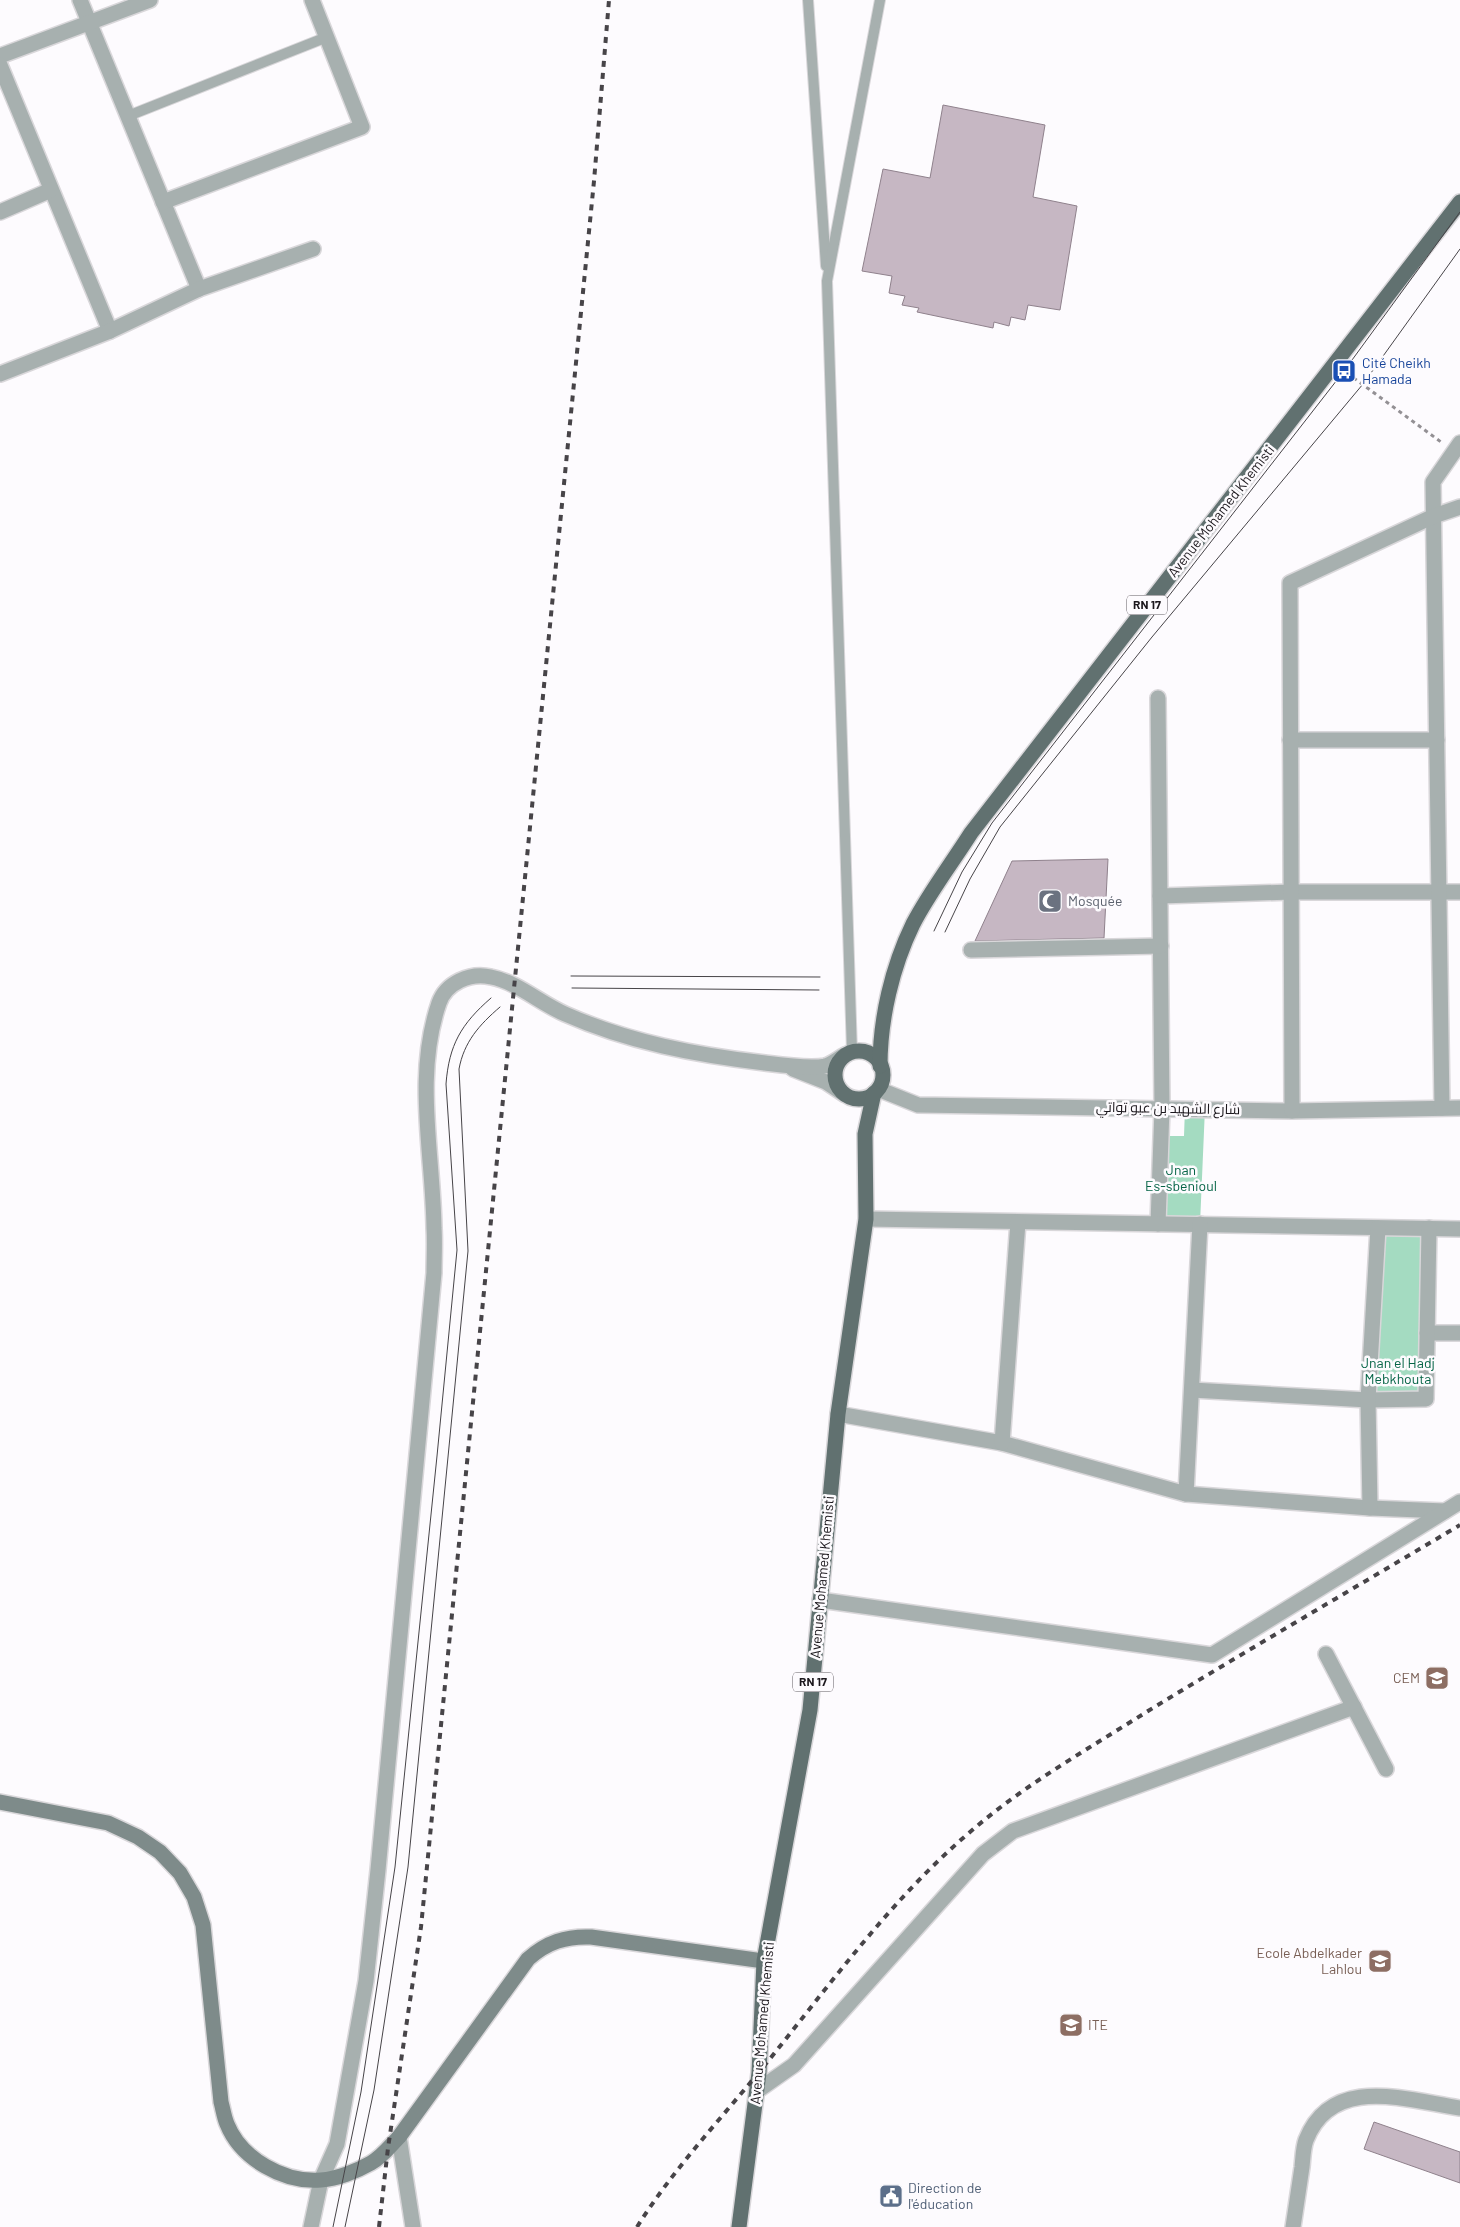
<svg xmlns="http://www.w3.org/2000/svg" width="1460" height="2227" viewBox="0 0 1460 2227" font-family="Barlow,Cairo,sans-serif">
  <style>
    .green { fill: #a4dbc1 }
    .building { fill: #c6b7c3; stroke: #8f818c }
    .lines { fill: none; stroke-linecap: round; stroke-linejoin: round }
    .service-casing { stroke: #d9d7da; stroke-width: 12 }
    .minor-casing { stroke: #d9d7da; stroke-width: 18 }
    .tertiary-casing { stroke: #d9d7da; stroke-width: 18 }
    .secondary-casing { stroke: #d9d7da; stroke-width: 18 }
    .primary-casing { stroke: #d9d7da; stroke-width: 18 }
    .path { stroke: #939094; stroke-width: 3; stroke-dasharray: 4 4; stroke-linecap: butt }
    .service { stroke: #a7b0af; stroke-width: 10 }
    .minor { stroke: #a7b0af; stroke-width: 15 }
    .tertiary { stroke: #a7b0af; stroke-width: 15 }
    .secondary { stroke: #7e8b8a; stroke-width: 15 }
    .primary { stroke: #617170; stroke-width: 15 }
    .tram { stroke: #474448; stroke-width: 1 }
    .rail { stroke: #474448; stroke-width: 4; stroke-dasharray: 6 6; stroke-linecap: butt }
    .labels { text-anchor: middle; stroke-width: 5; stroke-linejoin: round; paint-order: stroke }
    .shield { fill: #fdfbfe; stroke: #5f5b60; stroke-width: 1 }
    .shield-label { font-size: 12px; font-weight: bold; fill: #1b171c }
    .transit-label { font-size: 14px; fill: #164399; stroke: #fdfbfe; text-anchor: start }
    .street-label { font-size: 14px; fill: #1b171c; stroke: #fdfbfe }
    .worship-label { font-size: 14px; fill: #5b616d; stroke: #fdfbfe; text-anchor: start }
    .park-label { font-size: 14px; fill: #056446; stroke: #fdfbfe }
    .education-label { font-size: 14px; fill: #785e54; stroke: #fdfbfe; text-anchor: end }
    .service-label { font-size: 14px; fill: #4e5e75; stroke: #fdfbfe; text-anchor: start }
  </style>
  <rect width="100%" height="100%" fill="#fdfbfe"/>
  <!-- green -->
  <g class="green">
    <polygon points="1185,1108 1205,1108 1200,1224 1158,1224 1161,1136 1184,1136"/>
    <polygon points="1378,1228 1429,1228 1426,1399 1368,1400"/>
  </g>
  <!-- building -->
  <g class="building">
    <polygon points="943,105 1045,125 1033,197 1077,206 1060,310 1028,305 1025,320 1011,317 1009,326 994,322 993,328 917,312 919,308 902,305 905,296 889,293 892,276 862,271 883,169 930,178"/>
    <polygon points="1108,859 1104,938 975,941 1012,861"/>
    <polygon points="1374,2122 1460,2152 1460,2183 1364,2149"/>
  </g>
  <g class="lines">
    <!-- service casing -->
    <g class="service-casing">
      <g id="service">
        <polyline points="808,0 826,266"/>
        <polyline points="128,116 327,37"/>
        <polyline points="852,1052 827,281 880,0"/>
      </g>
    </g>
    <!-- minor casing -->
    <g class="minor-casing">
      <g id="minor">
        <polyline points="80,0 199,289"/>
        <polyline points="0,56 150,0"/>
        <polyline points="0,65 110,331"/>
        <polyline points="163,202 362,127 312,0"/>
        <polyline points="0,212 51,190"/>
        <polyline points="0,374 110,331 199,289 313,249"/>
        <polyline points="1158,698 1162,1108 1158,1224"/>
        <polyline points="1290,740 1437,740"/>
        <polyline points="1160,896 1291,892 1460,892"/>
        <polyline points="971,950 1161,946"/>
        <polyline points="878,1089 918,1105 1292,1111 1460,1108"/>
        <polyline points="1442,1108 1433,482 1460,443"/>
        <polyline points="1292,1111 1290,583 1434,516 1460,507"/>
        <polyline points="866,1219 1460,1229"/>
        <polyline points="1427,1333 1460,1333"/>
        <polyline points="1192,1390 1368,1400 1426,1399 1429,1228"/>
        <polyline points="838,1414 1002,1443 1186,1494 1370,1508 1445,1511"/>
        <polyline points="1002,1443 1018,1222"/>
        <polyline points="1186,1494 1200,1224"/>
        <polyline points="1370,1508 1368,1400 1378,1228"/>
        <polyline points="820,1600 1212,1655 1460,1502"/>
        <polyline points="1326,1654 1386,1769"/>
        <polyline points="757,2091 794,2065 983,1854 1013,1831 1354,1707"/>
        <polyline points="399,2137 413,2227"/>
        <polyline points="311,2227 321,2180"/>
        <path d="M1293 2227C1296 2207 1299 2187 1302 2167 1303 2158 1303 2148 1306 2140 1332 2074 1406 2100 1460 2108"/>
      </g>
    </g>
    <!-- tertiary casing -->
    <g class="tertiary-casing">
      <g id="tertiary">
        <polyline points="793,1069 826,1082 844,1094"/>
        <path d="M321 2180 337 2144 366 1981 378 1870 434 1273C434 1258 435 1243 434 1228 433 1153 414 1076 439 1003 446 983 470 972 491 977 517 982 540 1003 565 1014 628 1042 696 1055 765 1063 781 1065 809 1069 825 1066 832 1064 839 1058 845 1055"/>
      </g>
    </g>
    <!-- secondary casing -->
    <g class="secondary-casing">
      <path id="secondary" d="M0 1802 108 1823 138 1837 160 1852 180 1873 194 1897 203 1925 221 2102C223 2109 224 2117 227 2124 241 2159 284 2183 321 2180 337 2179 357 2171 371 2163 382 2157 391 2145 399 2137L528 1959C547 1942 566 1936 591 1937L764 1961"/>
    </g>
    <!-- primary casing -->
    <g class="primary-casing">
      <g id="primary">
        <circle cx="859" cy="1075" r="24"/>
        <path d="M880 1066C880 1019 892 967 913 924 929 893 952 863 971 833L1460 202"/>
        <polyline points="739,2227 759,2073 764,1961 810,1710 838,1414 866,1219 865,1134 874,1093"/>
      </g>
    </g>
    <!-- path -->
    <polyline class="path" points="1347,373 1441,442"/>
    <!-- service -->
    <use href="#service" class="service"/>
    <!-- minor -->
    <use href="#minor" class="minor"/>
    <!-- tertiary -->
    <use href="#tertiary" class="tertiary"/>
    <!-- secondary -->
    <use href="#secondary" class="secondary"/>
    <!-- primary -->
    <use href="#primary" class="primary"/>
    <!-- tram -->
    <g class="tram">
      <polyline points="934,931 962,872 992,823 1344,371 1460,212"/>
      <polyline points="945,932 970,879 1000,827 1152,637 1363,384 1460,249"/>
      <polyline points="571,976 820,977"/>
      <polyline points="572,988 819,990"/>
      <path d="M333 2227 361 2092 395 1867 437 1456 457 1250 446 1084C449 1045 461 1024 491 998"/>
      <path d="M345 2227 374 2090 408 1867 448 1457 468 1251 459 1069C464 1042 479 1025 500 1007"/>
    </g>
    <!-- rail -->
    <g class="rail">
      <polyline points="379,2227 388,2148 421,1927 594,181 609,0"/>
      <path d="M637 2227C672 2171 718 2122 760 2071 827 1989 889 1901 970 1832 1024 1785 1088 1749 1148 1711 1251 1648 1356 1587 1460 1525"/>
    </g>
  </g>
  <!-- icons -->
  <defs>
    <g id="bus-square" transform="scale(1.25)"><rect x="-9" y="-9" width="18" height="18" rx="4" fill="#1a4fb4" stroke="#fdfbfe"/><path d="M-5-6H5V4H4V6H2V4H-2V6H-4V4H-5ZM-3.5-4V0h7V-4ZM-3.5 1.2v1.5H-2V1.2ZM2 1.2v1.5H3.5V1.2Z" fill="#fff"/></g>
    <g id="mosque-square" transform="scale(1.25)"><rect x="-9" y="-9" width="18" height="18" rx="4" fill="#6b7280" stroke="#fdfbfe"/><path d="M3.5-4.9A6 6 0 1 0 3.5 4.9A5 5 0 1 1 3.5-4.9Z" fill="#fff"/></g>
    <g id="school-square" transform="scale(1.25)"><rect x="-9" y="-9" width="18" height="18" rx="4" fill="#8d6e63" stroke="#fdfbfe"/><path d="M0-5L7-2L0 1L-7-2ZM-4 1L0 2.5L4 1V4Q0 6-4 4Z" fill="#fff"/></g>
    <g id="civic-square" transform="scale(1.25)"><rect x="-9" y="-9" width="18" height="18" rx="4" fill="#5c6f8a" stroke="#fdfbfe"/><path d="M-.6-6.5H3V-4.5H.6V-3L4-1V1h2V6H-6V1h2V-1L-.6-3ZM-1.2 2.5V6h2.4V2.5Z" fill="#fff"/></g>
  </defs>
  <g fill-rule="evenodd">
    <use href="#bus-square" x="1344" y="371"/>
    <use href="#mosque-square" x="1050" y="901"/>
    <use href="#school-square" x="1437" y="1678"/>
    <use href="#school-square" x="1380" y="1961"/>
    <use href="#school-square" x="1071" y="2025"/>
    <use href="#civic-square" x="891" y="2196"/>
  </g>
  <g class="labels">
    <!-- shield labels -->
    <g class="shield">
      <rect x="1127" y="595.5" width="40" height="19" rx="4"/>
      <rect x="793" y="1672.5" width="40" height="19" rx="4"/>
    </g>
    <g class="shield-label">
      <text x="1147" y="609">RN 17</text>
      <text x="813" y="1686">RN 17</text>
    </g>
    <!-- transit labels -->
    <g class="transit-label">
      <text x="1362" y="368">Cité Cheikh<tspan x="1362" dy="16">Hamada</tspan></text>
    </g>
    <!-- street labels -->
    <g class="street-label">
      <text transform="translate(1221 511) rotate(-52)" y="5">Avenue Mohamed Khemisti</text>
      <text transform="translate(1168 1108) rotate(1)" y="5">شارع الشهيد بن عبو تواتي</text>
      <text transform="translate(822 1577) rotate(-85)" y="5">Avenue Mohamed Khemisti</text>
      <text transform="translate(762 2023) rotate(-85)" y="5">Avenue Mohamed Khemisti</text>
    </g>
    <!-- worship labels -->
    <g class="worship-label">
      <text x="1068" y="906">Mosquée</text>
    </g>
    <!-- park labels -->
    <g class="park-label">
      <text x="1181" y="1175">Jnan<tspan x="1181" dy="16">Es-sbenioul</tspan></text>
      <text x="1398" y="1368">Jnan el Hadj<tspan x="1398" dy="16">Mebkhouta</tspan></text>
    </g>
    <!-- education labels -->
    <g class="education-label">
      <text x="1420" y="1683">CEM</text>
      <text x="1362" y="1958">Ecole Abdelkader<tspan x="1362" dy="16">Lahlou</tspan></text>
      <text x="1088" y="2030" text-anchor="start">ITE</text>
    </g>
    <!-- service labels -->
    <g class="service-label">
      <text x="908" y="2193">Direction de<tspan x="908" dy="16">l'éducation</tspan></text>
    </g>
  </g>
</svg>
